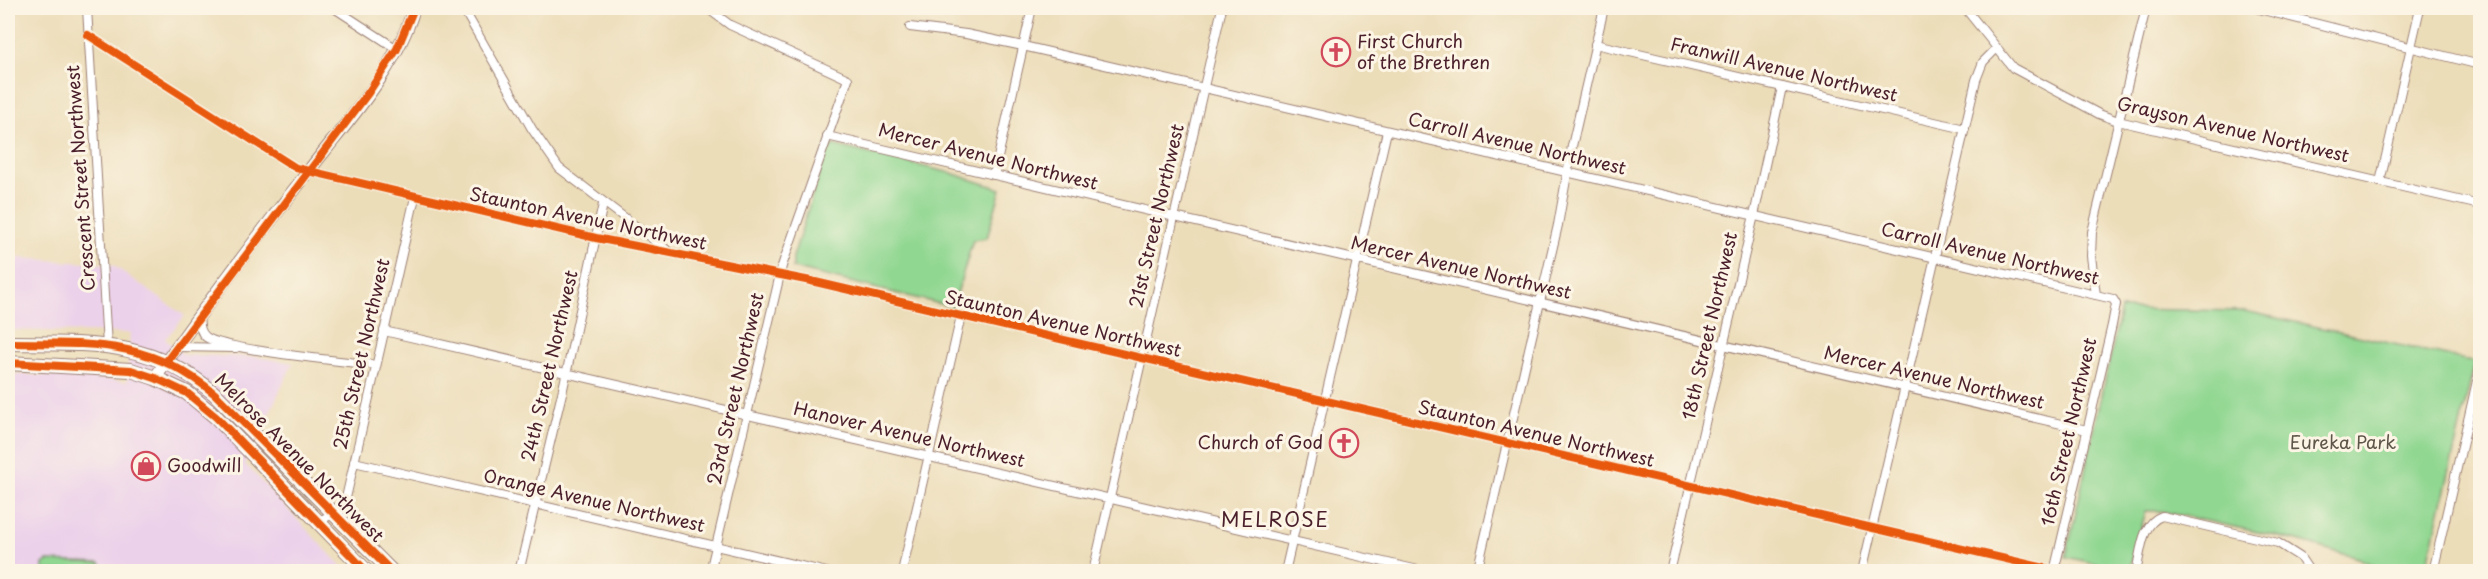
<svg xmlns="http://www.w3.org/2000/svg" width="2488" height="579" viewBox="0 0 2488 579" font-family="'Playpen Sans',sans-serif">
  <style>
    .built { fill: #ecd1ea }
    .green { fill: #90d791; stroke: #6d7b5e; stroke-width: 1.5 }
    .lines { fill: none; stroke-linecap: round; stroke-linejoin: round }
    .minor-casing { stroke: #9b7e72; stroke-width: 10 }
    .secondary-casing { stroke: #9b7e72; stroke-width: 14 }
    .primary-casing { stroke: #9b7e72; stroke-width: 16 }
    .minor { stroke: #fff; stroke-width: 8 }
    .secondary { stroke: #fff; stroke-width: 12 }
    .primary { stroke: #fff; stroke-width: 14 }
    .cycleway-casing { stroke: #fcf5e5; stroke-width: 11 }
    .cycleway { stroke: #e8590c; stroke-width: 8 }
    .labels { text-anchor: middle; stroke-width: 6; stroke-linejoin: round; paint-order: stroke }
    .poi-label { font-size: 18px; fill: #4a1f2b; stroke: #fcf5e5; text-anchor: start }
    .street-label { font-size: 18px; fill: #4a1f2b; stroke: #fcf5e5 }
    .park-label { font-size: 18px; fill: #5f564a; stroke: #fcf5e5 }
    .neighbourhood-label { font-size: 20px; letter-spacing: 1.5px; fill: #4a1f2b; stroke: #fcf5e5 }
  </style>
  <rect width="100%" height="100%" fill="#fcf5e5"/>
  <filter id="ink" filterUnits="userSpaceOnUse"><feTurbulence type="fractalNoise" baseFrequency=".0167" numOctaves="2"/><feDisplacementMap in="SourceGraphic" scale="12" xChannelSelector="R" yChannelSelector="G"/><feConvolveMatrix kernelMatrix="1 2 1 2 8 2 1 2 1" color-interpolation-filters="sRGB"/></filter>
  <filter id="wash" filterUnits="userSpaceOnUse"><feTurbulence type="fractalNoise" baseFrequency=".008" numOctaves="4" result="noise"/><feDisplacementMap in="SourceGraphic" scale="24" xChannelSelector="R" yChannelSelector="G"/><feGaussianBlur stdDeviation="1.35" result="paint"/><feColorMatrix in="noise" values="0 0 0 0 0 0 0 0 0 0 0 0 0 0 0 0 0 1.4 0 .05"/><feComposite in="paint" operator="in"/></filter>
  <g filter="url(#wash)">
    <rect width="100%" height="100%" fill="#ecddb9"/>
    <!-- built -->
    <polygon class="built" points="8,257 113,265 185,316 165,339 184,355 257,357 293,363 245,464 346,571 8,571 8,374 98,378 127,382 130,333 8,330"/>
    <!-- green -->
    <g class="green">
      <polygon points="833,145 951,173 1001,189 987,238 973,240 953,307 793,268 793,257 826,152"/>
      <polygon points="2121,309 2245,311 2475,362 2426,571 2384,571 2358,558 2294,540 2161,511 2146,511 2129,571 2066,557"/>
      <polygon points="47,561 100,563 104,571 43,571 43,564"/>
    </g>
  </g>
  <g filter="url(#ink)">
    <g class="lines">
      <!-- minor casing -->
      <g class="minor-casing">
        <g id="minor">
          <polyline points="87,8 107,346"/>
          <polyline points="334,8 397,49"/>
          <polyline points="463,8 532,129 559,168 667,250"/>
          <polyline points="707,8 730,25 848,79 782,266 710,572"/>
          <polyline points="1965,8 2013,68 2099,114 2118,121 2480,205"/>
          <polyline points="2255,8 2480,65"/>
          <polyline points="910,27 966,34 1023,46 2113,299 2116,304 2112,325 2054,572"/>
          <polyline points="88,35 296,168 596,238 811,281 2062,572"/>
          <polyline points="1595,44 1965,129"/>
          <polyline points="827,136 2087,430"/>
          <polyline points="994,175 1032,8"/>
          <polyline points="2380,182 2420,8"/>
          <polyline points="2096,295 2091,256 2092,232 2146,8"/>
          <path d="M199 316C200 324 199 331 206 337 223 350 348 362 376 365"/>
          <polyline points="384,331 1427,572"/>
          <polyline points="177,347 236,348"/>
          <polyline points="354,462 827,572"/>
          <polyline points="319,521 341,510 346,498 415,197"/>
          <polyline points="519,572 563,389 603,204"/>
          <polyline points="902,572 961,316"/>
          <polyline points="1093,572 1222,8"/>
          <polyline points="1285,572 1387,131"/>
          <polyline points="1477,572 1558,225 1572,146 1604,8"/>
          <polyline points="1670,572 1755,211 1782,87"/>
          <polyline points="1862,572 1976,80 1983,62 1996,49"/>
          <path d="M2136 572C2141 553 2141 523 2162 516L2278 543 2300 557 2310 572"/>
          <polyline points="2433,572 2480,368"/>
        </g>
      </g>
      <!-- secondary casing -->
      <g class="secondary-casing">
        <path id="secondary" d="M155 378C204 307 256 239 308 172 347 121 396 70 414 8"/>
      </g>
      <!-- primary casing -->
      <g class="primary-casing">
        <g id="primary">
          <path d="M8 343C89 344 149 338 215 394L392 572"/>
          <polyline points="8,363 131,370 155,378 187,393 216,417 367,572"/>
        </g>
      </g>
      <!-- minor -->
      <use href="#minor" class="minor"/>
      <!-- secondary -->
      <use href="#secondary" class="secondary"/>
      <!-- primary -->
      <use href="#primary" class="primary"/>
      <!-- cycleway casing -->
      <g class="cycleway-casing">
        <g id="cycleway">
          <polyline points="88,35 296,168 596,238 811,281 2062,572"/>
          <path d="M8 343C89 344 149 338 215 394L392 572"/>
          <polyline points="166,362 368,93 397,49 414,8"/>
          <polyline points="8,363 131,370 155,378 187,393 216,417 367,572"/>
        </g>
      </g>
      <!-- cycleway -->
      <use href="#cycleway" class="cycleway"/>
    </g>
  </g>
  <!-- icons -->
  <defs>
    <g id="church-ring" transform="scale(1.5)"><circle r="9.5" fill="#fcf5e5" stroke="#d1495b" stroke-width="1.5"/><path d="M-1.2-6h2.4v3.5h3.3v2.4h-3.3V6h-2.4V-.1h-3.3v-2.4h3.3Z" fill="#d1495b"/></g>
    <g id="shop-ring" transform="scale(1.5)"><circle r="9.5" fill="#fcf5e5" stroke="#d1495b" stroke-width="1.5"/><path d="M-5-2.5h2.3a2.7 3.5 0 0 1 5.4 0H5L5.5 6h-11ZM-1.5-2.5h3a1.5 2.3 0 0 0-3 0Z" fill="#d1495b"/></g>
  </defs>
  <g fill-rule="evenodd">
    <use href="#church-ring" x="1336" y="52"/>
    <use href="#church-ring" x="1344" y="443"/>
    <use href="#shop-ring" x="146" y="466"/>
  </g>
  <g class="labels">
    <!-- poi labels -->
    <g class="poi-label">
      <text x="1357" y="48">First Church<tspan x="1357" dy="21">of the Brethren</tspan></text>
      <text x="1323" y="449" text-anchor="end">Church of God</text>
      <text x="167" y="472">Goodwill</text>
    </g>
    <!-- street labels -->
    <g class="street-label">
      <text transform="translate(1784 70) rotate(13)" y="6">Franwill Avenue Northwest</text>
      <text transform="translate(2233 130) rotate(13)" y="6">Grayson Avenue Northwest</text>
      <text transform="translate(1517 144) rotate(13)" y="6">Carroll Avenue Northwest</text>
      <text transform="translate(988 157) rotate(14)" y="6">Mercer Avenue Northwest</text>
      <text transform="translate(81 178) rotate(-94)" y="6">Crescent Street Northwest</text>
      <text transform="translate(1157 216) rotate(-77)" y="6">21st Street Northwest</text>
      <text transform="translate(588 219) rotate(12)" y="6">Staunton Avenue Northwest</text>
      <text transform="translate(1990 254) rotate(13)" y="6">Carroll Avenue Northwest</text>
      <text transform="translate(1461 268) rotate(13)" y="6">Mercer Avenue Northwest</text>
      <text transform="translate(1063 324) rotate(13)" y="6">Staunton Avenue Northwest</text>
      <text transform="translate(1710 326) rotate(-77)" y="6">18th Street Northwest</text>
      <text transform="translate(362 354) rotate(-77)" y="6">25th Street Northwest</text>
      <text transform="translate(550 366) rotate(-77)" y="6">24th Street Northwest</text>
      <text transform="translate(1934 378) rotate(13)" y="6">Mercer Avenue Northwest</text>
      <text transform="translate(736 389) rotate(-77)" y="6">23rd Street Northwest</text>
      <text transform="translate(2069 432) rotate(-77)" y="6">16th Street Northwest</text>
      <text transform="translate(1536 434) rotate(13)" y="6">Staunton Avenue Northwest</text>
      <text transform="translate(909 435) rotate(13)" y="6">Hanover Avenue Northwest</text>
      <text transform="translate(299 458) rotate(45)" y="6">Melrose Avenue Northwest</text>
      <text transform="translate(594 501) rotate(13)" y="6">Orange Avenue Northwest</text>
    </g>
    <!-- park labels -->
    <g class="park-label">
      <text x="2343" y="449">Eureka Park</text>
    </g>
    <!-- neighbourhood labels -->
    <g class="neighbourhood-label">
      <text x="1275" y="527">MELROSE</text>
    </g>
  </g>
  <!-- margin -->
  <rect width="2488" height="579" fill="none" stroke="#fcf5e5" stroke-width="30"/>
</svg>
